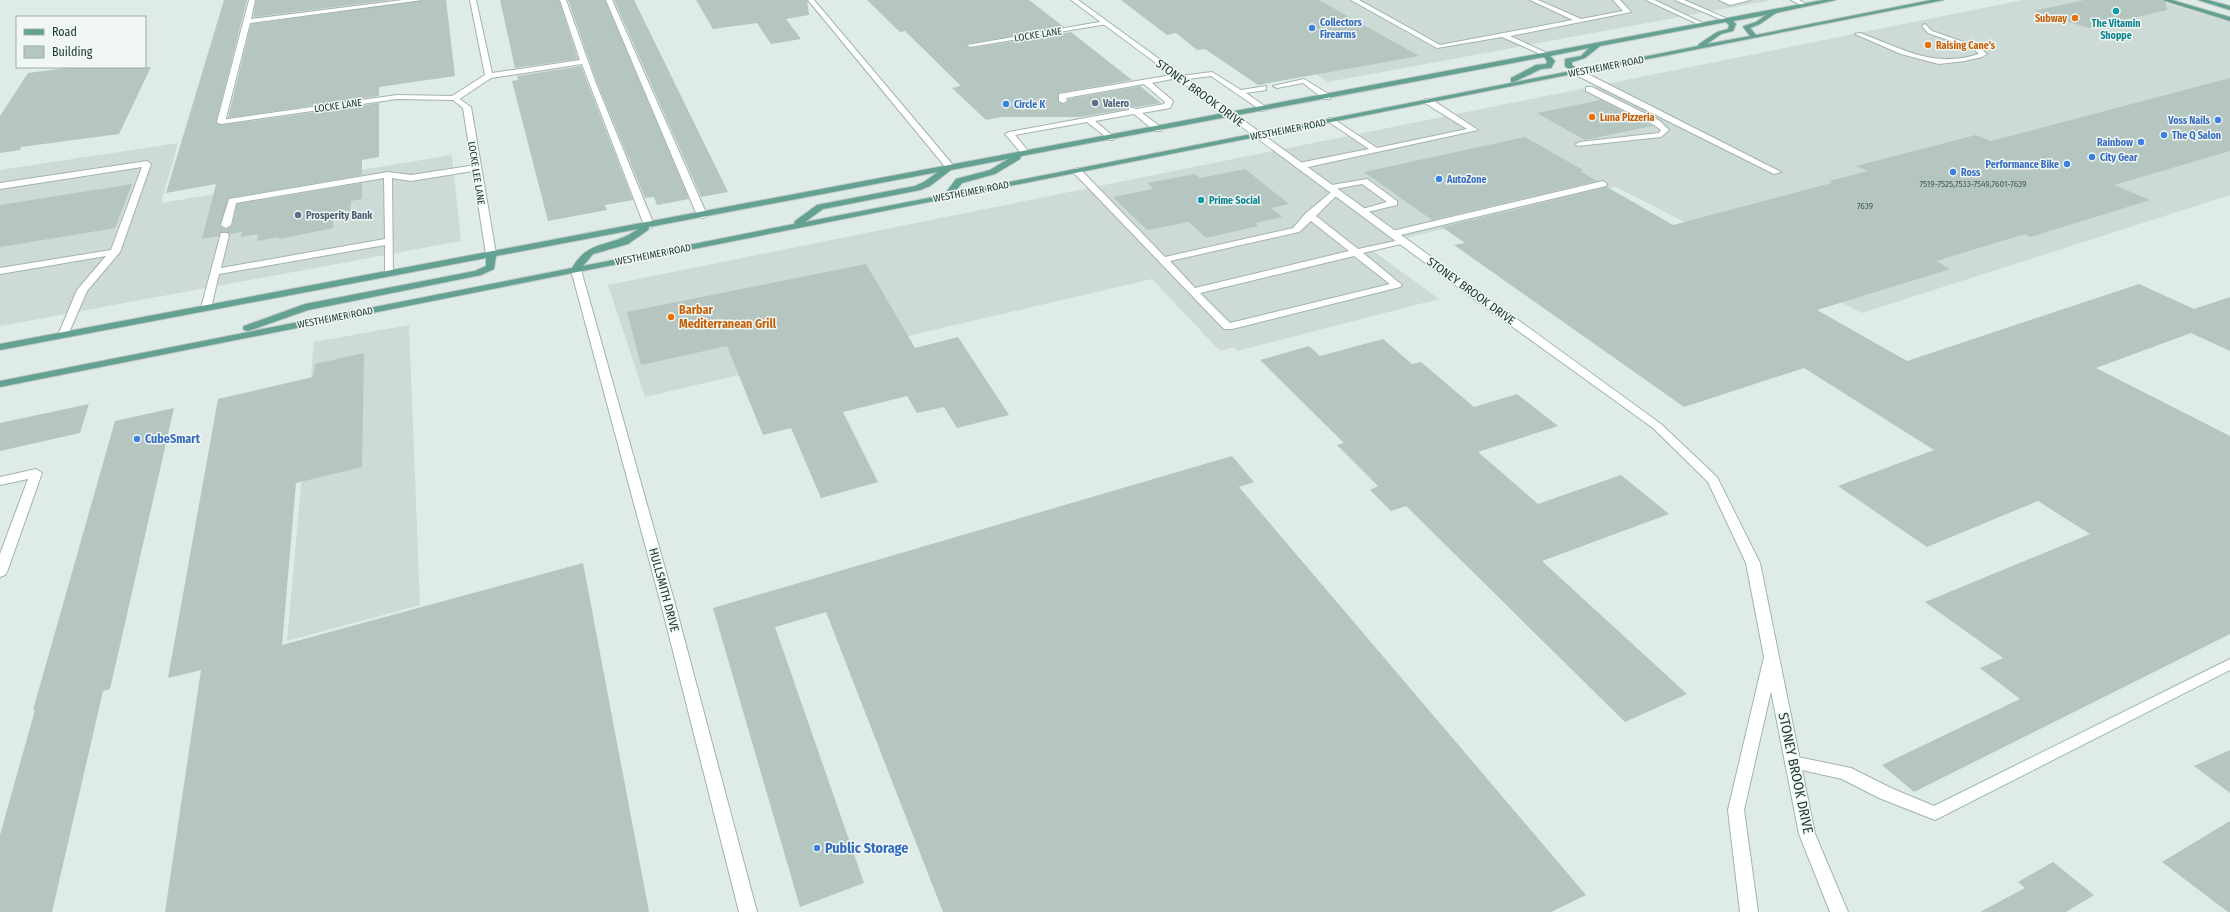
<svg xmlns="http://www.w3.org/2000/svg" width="2230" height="912" viewBox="0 0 2230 912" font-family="'Fira Sans Condensed',sans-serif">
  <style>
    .built { fill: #cedad5 }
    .building { fill: #b5c5bf }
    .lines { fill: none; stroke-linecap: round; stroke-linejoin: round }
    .lane-casing { stroke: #a2b3ad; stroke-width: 2 }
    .street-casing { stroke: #a2b3ad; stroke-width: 2 }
    .secondary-casing { stroke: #9eb6ae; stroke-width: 2 }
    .primary-casing { stroke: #c1c8c6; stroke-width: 2 }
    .lane { fill: #fff; fill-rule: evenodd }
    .street { fill: #fff; fill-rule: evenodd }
    .secondary { fill: #fff; fill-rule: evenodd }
    .primary { fill: #63a192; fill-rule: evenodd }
    .culture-dot { fill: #0f9aa8; stroke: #f0f7f4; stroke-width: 1.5 }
    .food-dot { fill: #e8710a; stroke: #f0f7f4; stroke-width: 1.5 }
    .shop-dot { fill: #3f7fe0; stroke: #f0f7f4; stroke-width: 1.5 }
    .service-dot { fill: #5c6f8a; stroke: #f0f7f4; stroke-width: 1.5 }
    .labels { text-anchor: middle; stroke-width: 3; stroke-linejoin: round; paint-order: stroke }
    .far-number-label { font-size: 9px; fill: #455e57 }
    .far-food-label { font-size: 10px; font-weight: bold; fill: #c56008; stroke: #f0f7f4; text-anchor: start }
    .far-shop-label { font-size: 10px; font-weight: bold; fill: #366cbe; stroke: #f0f7f4; text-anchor: start }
    .far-culture-label { font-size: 10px; font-weight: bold; fill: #0d838f; stroke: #f0f7f4 }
    .far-street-label { font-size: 10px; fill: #203b34; stroke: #f0f7f4 }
    .far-service-label { font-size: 10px; font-weight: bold; fill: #4e5e75; stroke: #f0f7f4; text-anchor: start }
    .street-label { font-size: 12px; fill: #203b34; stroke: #f0f7f4 }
    .food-label { font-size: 12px; font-weight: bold; fill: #c56008; stroke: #f0f7f4; text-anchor: start }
    .shop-label { font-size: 12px; font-weight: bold; fill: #366cbe; stroke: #f0f7f4; text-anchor: start }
    .near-street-label { font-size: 14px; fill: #203b34; stroke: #f0f7f4 }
    .near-shop-label { font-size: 14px; font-weight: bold; fill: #366cbe; stroke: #f0f7f4; text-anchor: start }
  </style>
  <rect width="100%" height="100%" fill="#dfebe6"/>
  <!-- built -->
  <g class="built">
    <polygon points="1200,0 1772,0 1328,82"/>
    <polygon points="2023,0 2155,0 2230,22 2230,195 1862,313 1616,187 1368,247 1439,299 1237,351 1234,347 1220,351 1152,279 645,397 608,285"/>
    <polygon points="178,143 161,203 452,155 461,241 0,326 0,170"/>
    <polygon points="409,325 420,605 287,641 314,342"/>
  </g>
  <!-- building -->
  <g class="building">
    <polygon points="224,0 247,0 216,123 221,125 379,103 379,157 362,160 362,175 229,198 220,226 225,229 232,226 237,204 362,183 362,199 351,201 350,217 333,220 333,228 279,239 279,237 257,241 258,234 241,237 242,232 230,234 227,232 220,232 219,236 202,239 216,184 166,193"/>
    <polygon points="256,0 391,0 253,17"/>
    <polygon points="423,0 446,0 455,76 379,87 379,96 228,118 251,24"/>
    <polygon points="500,0 559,0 578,59 515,68"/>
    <polygon points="568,0 605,0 689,199 657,205 654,197 645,198 596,80"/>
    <polygon points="614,0 634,0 728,192 701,197"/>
    <polygon points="696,0 807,0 809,15 786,19 801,39 771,44 757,23 713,29"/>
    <polygon points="867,0 1029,0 1064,27 967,44 966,46 970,48 1071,32 1132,80 1059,93 1058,102 1064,104 1068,102 1068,99 1140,86 1161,103 1137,107 1129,106 1128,109 1080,117 1002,117 986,120 952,88 961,86 905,31 900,32"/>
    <polygon points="1121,0 1319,0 1419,56 1258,85 1205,49 1197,50 1176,33 1167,35"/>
    <polygon points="2084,0 2161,0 2166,3 2167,10 2089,28 2034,11"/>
    <polygon points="581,66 633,200 605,205 607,210 548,221 512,81 518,80 517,76"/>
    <polygon points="75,67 151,67 119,134 21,147 20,150 0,153 0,116 28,73"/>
    <polygon points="2230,78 2230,151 2114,185 2150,200 2030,237 2025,234 1936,261 1950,269 1817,310 1907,361 2139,284 2194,309 2230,297 2230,351 2191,333 2096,368 2230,436 2230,634 1914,792 1882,765 2020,699 1980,668 2003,658 1925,602 2090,534 2038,501 1927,547 1838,486 1934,450 1804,368 1684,407 1454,245 1465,243 1442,227 1607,187 1673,225 1832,183 1829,181 1868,171 1856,166 1976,135 1991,141"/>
    <polygon points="1601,100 1652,126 1585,140 1537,113"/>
    <polygon points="1525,137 1583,170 1580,171 1597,181 1432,220 1364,172"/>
    <polygon points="1245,169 1289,204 1271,208 1282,217 1255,223 1258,226 1206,238 1189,222 1147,230 1113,197 1153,189 1148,183 1195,174 1200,178"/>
    <polygon points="132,184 115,228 0,247 0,205"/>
    <polygon points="866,264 915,348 958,337 1009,415 957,428 944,407 917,413 907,396 843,412 878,482 821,498 791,428 763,435 727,346 641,365 627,312"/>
    <polygon points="1383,339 1412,364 1421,362 1474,407 1517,394 1558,426 1478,452 1538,504 1621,475 1669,514 1542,561 1687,694 1625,722 1406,506 1391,511 1370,490 1378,486 1337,445 1344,443 1260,360 1309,346 1320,356"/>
    <polygon points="364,353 362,467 296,483 282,645 583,563 649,912 165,912 201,670 168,678 218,399 313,377 315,364"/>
    <polygon points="89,404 80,433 0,451 0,423"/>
    <polygon points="174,408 110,689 103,691 52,912 0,912 0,835 35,710 33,710 115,421"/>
    <polygon points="1232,456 1254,482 1239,487 1586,895 1551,912 943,912 826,612 775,627 864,883 800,907 713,608"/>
    <polygon points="2230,750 2230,793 2194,766"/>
    <polygon points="2230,821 2230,912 2228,912 2162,862"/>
    <polygon points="2053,862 2094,895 2066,912 1980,912 2025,888 2018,882"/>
  </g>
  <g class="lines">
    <!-- lane casing -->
    <g class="lane-casing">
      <g id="lane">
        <polygon points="249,0 255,0 251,19 403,0 422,0 250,23 225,122 221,124 217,122"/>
        <polygon points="470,0 476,0 492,73 580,60 560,0 566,0 595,81 654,225 652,227 649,228 644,225 582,64 491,78 458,100 452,100 452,96 485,75"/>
        <polygon points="606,0 612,0 707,215 705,217 702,218 697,215"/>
        <polygon points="808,0 814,0 953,165 953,169 947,169"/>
        <polygon points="1351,0 1359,0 1440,45 1573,20 1530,0 1538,0 1581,19 1623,11 1613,0 1620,0 1631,12 1510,36 1547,53 1549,54 1545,56 1502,37 1437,48"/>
        <polygon points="1646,0 1654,0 1707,25 1702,26"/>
        <polygon points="1675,0 1684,0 1730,20 1725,21"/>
        <polygon points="1719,0 1750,0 1730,5"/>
        <polygon points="1791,0 1799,0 1808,5 1803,6"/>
        <path d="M1925 24 1932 31 1978 47 1987 54 1982 57 1964 61 1939 64 1901 54 1855 34 1860 33C1901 48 1934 69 1979 54L1974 49 1928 33 1922 26Z"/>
        <polygon points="1574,70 1580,70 1781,172 1774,174 1574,74"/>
        <polygon points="1212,72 1241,90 1266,86 1266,90 1246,93 1269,109 1262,111 1211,76 1180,80 1177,78 1152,83 1172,100 1173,102 1170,108 1142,113 1161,127 1161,131 1155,131 1134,114 1095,121 1113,136 1113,140 1110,140 1087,122 1015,135 1029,152 1025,154 1022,154 1005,134 1009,132 1129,110 1129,107 1137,109 1164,104 1165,102 1144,84 1066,98 1067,101 1063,103 1059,101 1059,94 1178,74 1181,76"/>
        <polygon points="1304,79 1330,95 1330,99 1324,99 1303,83 1277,88 1273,86"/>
        <polygon points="1586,87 1592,87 1660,121 1669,130 1661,137 1577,146 1576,144 1580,142 1659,133 1661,130 1654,125 1586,91"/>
        <polygon points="1425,99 1431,99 1478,130 1299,169 1295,166 1299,163 1369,149 1329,122 1329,118 1332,118 1377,148 1467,129 1425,103"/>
        <polygon points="147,161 151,164 120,252 87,291 67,337 59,337 58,335 77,290 106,256 0,274 0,268 111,250 142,167 0,189 0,183"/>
        <polygon points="476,165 480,168 479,170 411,181 392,178 393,276 387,276 385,274 385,245 219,274 211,308 206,311 201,308 221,233 227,233 229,235 221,268 385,239 384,178 236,203 231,225 226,228 221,225 229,199 388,172 411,175"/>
        <path d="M1077 168 1080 169 1165 257 1293 228 1306 213 1335 189 1326 190V186L1367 179 1397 201V205L1359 214V210L1387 202 1362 184 1335 189 1339 192 1338 194 1316 216 1358 249 1405 239V243L1363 253 1402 285 1400 287 1232 329H1224L1074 173 1073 171ZM1311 221 1349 251 1195 288 1170 261 1299 232ZM1354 256 1390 284 1230 323 1200 293Z"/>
        <polygon points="1603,181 1607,184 1606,186 1392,237 1387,234 1392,231"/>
        <polygon points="36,469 42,473 7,572 5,575 0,577 0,554 28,479 0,485 0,477"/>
        <polygon points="2230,659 2230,670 1935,820 1879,798 1842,779 1793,768 1787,767 1785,762 1787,757 1793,756 1851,768 1891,788 1934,806"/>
      </g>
    </g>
    <!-- street casing -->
    <g class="street-casing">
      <g id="street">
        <polygon points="1105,21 1108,23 1107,24 970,47 967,45"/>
        <polygon points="397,95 455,96 471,107 496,254 494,256 488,256 486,254 463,108 453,100 397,99 221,124 217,122 221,120"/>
        <polygon points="576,267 581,270 675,604 757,912 739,912 661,604 571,270"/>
      </g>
    </g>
    <!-- secondary casing -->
    <g class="secondary-casing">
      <polygon id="secondary" points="1071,0 1078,0 1661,424 1717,477 1760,563 1815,834 1848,912 1830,912 1799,834 1771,691 1744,810 1758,912 1740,912 1728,810 1764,657 1746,563 1708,482 1653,428 1474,299"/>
    </g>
    <!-- primary casing -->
    <g class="primary-casing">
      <g id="primary">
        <path d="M1823 0H1836L1776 13 1760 24 1750 28 1756 35 1931 0H1944L0 387V381L572 268C589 238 613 248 638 229L496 256 494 269 481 275 308 310 248 331 244 330 243 328 244 326 305 304 475 271 486 266V258L0 350V344ZM1766 15 1756 22 1744 26 1743 27 1750 36 1707 44 1721 34 1733 31 1736 24 1733 21ZM1726 22 1729 25 1728 29 1717 32 1699 44 1698 46 1578 70 1572 65V62L1585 58 1600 46ZM1589 48 1581 56 1565 59V66L1571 71 954 193 962 183 995 174 1020 159 1021 156 1544 57 1547 61 1546 64 1536 65 1511 78V82H1514L1541 69 1551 68 1555 61 1550 56ZM1008 159 990 170 956 179 944 195 805 222 823 209 920 190 930 186 951 170ZM938 172 924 182 915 186 817 205 795 221 794 224 583 266 593 254 628 244 648 230 649 227Z"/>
        <polygon points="2162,0 2172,0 2230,17 2230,21"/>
        <polygon points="2198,0 2208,0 2230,6 2230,10"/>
      </g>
    </g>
    <!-- lane -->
    <use href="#lane" class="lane"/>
    <!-- street -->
    <use href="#street" class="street"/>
    <!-- secondary -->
    <use href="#secondary" class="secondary"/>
    <!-- primary -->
    <use href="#primary" class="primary"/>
  </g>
  <!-- markers -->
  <g class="culture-dot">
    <circle cx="2116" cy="11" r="4"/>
    <circle cx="1201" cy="200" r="4"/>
  </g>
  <g class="food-dot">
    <circle cx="2075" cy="18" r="4"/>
    <circle cx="1928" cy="45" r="4"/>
    <circle cx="1592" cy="117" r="4"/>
    <circle cx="671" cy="317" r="4"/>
  </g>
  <g class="shop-dot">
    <circle cx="1312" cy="28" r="4"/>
    <circle cx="1006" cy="104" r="4"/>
    <circle cx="2218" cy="120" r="4"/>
    <circle cx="2164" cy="135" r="4"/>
    <circle cx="2141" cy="142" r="4"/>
    <circle cx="2092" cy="157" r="4"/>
    <circle cx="2067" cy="164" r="4"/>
    <circle cx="1953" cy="172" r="4"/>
    <circle cx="1439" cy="179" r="4"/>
    <circle cx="137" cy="439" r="4"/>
    <circle cx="817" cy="848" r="4"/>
  </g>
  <g class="service-dot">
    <circle cx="1095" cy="103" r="4"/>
    <circle cx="298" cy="215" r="4"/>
  </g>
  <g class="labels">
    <!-- far-number labels -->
    <g class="far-number-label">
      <text x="1973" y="187">7519-7525,7533-7549,7601-7639</text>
      <text x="1865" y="209">7639</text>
    </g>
    <!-- far-food labels -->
    <g class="far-food-label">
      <text x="2067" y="22" text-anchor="end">Subway</text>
      <text x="1936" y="49">Raising Cane's</text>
      <text x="1600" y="121">Luna Pizzeria</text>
    </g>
    <!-- far-shop labels -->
    <g class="far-shop-label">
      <text x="1320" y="26">Collectors<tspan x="1320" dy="12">Firearms</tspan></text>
      <text x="1014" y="108">Circle K</text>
      <text x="2210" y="124" text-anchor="end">Voss Nails</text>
      <text x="2172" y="139">The Q Salon</text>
      <text x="2133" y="146" text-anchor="end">Rainbow</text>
      <text x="2100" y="161">City Gear</text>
      <text x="2059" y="168" text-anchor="end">Performance Bike</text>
      <text x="1961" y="176">Ross</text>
      <text x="1447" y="183">AutoZone</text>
    </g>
    <!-- far-culture labels -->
    <g class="far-culture-label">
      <text x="2116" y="27">The Vitamin<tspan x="2116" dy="12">Shoppe</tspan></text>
      <text x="1209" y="204" text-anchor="start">Prime Social</text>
    </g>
    <!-- far-street labels -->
    <g class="far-street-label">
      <text transform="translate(1038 34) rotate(-9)" y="4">LOCKE LANE</text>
      <text transform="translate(1606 66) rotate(-11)" y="4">WESTHEIMER ROAD</text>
      <text transform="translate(338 105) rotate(-8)" y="4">LOCKE LANE</text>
      <text transform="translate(1288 129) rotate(-11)" y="4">WESTHEIMER ROAD</text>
      <text transform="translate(477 173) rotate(81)" y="4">LOCKE LEE LANE</text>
      <text transform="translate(971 191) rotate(-11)" y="4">WESTHEIMER ROAD</text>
      <text transform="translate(653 254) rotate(-11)" y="4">WESTHEIMER ROAD</text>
      <text transform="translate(335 317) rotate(-11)" y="4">WESTHEIMER ROAD</text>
    </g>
    <!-- far-service labels -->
    <g class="far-service-label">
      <text x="1103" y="107">Valero</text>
      <text x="306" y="219">Prosperity Bank</text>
    </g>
    <!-- street labels -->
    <g class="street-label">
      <text transform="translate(1200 93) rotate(36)" y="4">STONEY BROOK DRIVE</text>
      <text transform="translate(1471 291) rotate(36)" y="4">STONEY BROOK DRIVE</text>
      <text transform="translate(664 590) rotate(75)" y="4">HULLSMITH DRIVE</text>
    </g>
    <!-- food labels -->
    <g class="food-label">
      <text x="679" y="314">Barbar<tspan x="679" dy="14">Mediterranean Grill</tspan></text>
    </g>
    <!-- shop labels -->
    <g class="shop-label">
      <text x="145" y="443">CubeSmart</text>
    </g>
    <!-- near-street labels -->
    <g class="near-street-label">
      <text transform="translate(1796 773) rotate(78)" y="5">STONEY BROOK DRIVE</text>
    </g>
    <!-- near-shop labels -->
    <g class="near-shop-label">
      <text x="825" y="853">Public Storage</text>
    </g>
  </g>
  <!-- legend -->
  <rect x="16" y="16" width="130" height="52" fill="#f0f7f4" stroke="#9daca7"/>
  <rect x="24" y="29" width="20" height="6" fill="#63a192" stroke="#9daca7"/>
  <text x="52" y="36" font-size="12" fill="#203b34">Road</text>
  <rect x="24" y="46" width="20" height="12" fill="#b5c5bf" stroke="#9daca7"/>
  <text x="52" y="56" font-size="12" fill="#203b34">Building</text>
</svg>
